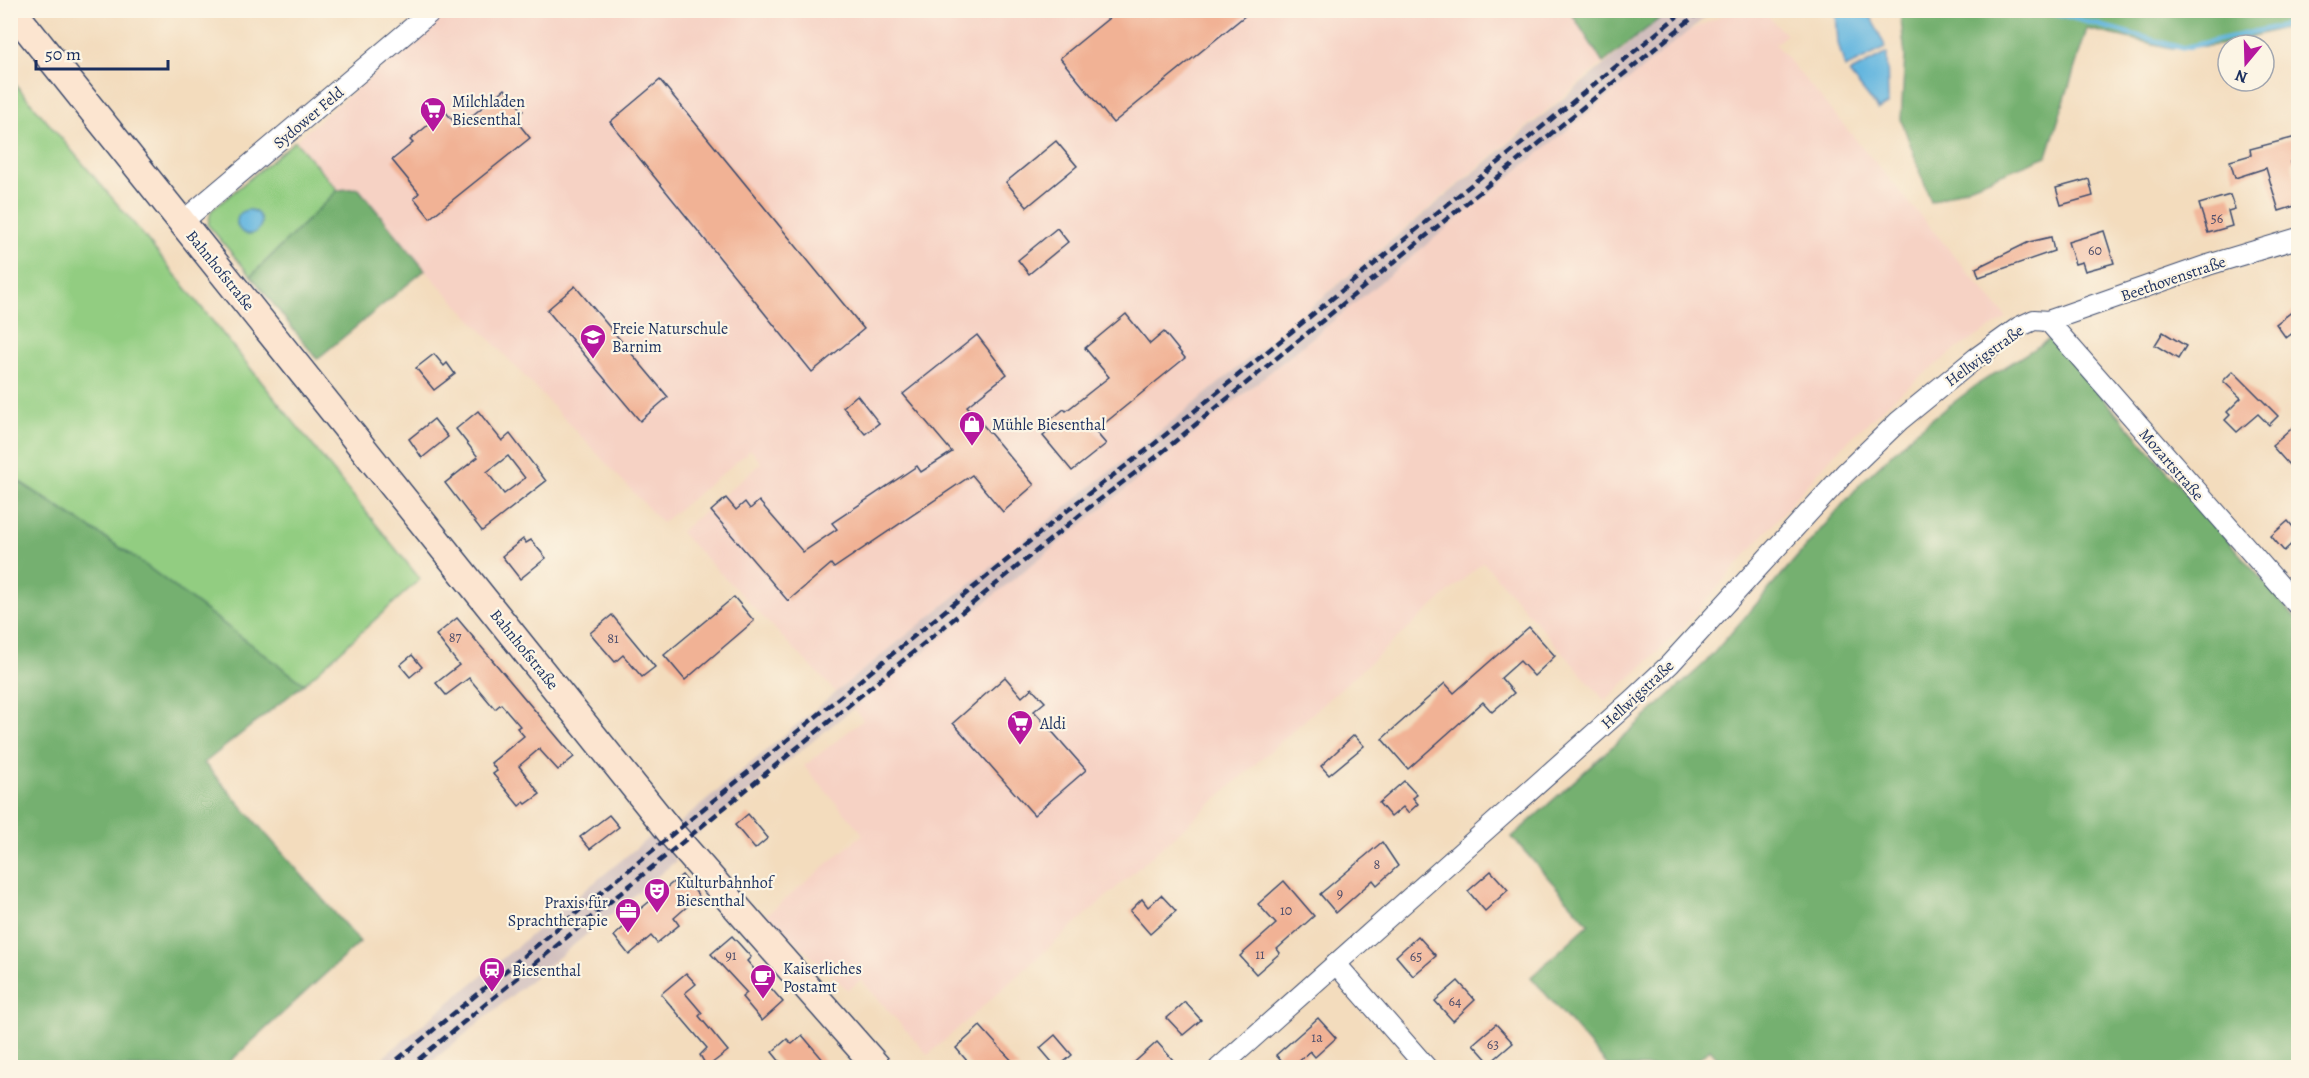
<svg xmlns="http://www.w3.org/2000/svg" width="2309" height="1078" viewBox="0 0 2309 1078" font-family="Alegreya,serif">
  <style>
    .built { fill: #f6d2c4 }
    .industrial { fill: #d1bfbe }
    .green { fill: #92cd81; stroke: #567e70; stroke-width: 1.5 }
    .forest { fill: #75b06f; stroke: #487066; stroke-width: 1.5 }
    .water { fill: #63b6df; stroke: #3f729e; stroke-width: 1.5 }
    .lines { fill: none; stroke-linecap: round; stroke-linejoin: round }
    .stream { stroke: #63b6df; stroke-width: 5 }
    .building { fill: #f1b295; fill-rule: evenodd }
    .street-casing { stroke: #3b496c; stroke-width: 22 }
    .secondary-casing { stroke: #3b496c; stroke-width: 30 }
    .street { stroke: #fff; stroke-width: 20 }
    .secondary { stroke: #fce5d0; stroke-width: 27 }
    .rail { stroke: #1b2f5e; stroke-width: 4.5; stroke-dasharray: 9 4.5; stroke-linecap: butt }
    .labels { text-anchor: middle; stroke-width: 4.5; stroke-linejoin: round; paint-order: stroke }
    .number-label { font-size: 14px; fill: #50506c }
    .poi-label { font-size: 16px; fill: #1b2f5e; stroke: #fcf5e5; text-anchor: start }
    .street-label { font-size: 16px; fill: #1b2f5e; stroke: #fcf5e5 }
  </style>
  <rect width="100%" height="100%" fill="#fcf5e5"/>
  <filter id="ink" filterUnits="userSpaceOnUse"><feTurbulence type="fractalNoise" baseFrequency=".0167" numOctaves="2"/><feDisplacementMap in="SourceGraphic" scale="12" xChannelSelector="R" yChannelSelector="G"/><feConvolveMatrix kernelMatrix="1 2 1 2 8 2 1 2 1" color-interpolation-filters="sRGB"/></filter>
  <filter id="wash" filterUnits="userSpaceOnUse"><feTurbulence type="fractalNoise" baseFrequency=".008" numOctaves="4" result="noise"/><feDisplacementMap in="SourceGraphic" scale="24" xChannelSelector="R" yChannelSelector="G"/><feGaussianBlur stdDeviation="1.35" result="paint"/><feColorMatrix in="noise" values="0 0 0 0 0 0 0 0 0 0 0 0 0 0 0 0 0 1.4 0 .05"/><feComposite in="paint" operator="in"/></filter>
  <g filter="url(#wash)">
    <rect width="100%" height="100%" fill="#f3dcbd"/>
    <!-- built -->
    <g class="built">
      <polygon points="1570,10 1603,63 1195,403 836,692 680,532 761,463 751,450 662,523 425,270 358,188 338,190 295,141 448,11"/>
      <polygon points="1733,11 1763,11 1786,35 1775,44 2007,318 1955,350 1893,399 1834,454 1678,633 1605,701 1483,562 928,1055 861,980 848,990 766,915 863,834 804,766 863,720 853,708 1210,421 1686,32"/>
    </g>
    <!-- industrial -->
    <polygon class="industrial" points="1669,11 1713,11 1210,421 671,855 676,861 425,1067 370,1068 653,834 659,840 836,692 1195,403"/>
    <!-- green -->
    <g class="green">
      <polygon points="10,78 136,226 420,579 304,684 133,556 11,476"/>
      <polygon points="295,141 338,190 251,276 208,225 211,211"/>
    </g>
    <!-- forest -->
    <g class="forest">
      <polygon points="2298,10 2298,24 2220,45 2172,48 2087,29 2047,156 1931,202 1901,119 1905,56 1900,11"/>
      <polygon points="1570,11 1669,11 1603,63"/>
      <polygon points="358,188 425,270 317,359 251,276 338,190"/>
      <polygon points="2051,338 2298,621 2298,1067 1861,1068 1855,1061 1847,1067 1727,1068 1710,1049 1690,1067 1609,1067 1531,977 1589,924 1512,837 1705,663 1863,481 1917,430 1978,384"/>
      <polygon points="10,476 133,556 304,684 204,763 360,942 224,1067 11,1067"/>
    </g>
    <!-- water -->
    <g class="water">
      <polygon points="1836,11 1868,11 1886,48 1845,68 1838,43"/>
      <polygon points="1887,53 1888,104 1878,109 1849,73"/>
      <circle cx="249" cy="222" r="12"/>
    </g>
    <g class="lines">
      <!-- stream -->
      <polyline class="stream" points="2044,10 2182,48 2298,22"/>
    </g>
    <g id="blocks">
      <!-- building -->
      <g class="building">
        <polygon points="1119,10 1252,10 1113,123 1060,58"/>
        <polygon points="660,80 864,329 812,372 610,122"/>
        <polygon points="505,89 523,111 514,118 530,138 430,218 414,198 419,193 392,160 413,143 410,140 445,111 458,127"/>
        <polygon points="2296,137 2298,160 2291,162 2298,190 2298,205 2279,211 2266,168 2235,178 2230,161 2251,155 2250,149"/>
        <polygon points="1056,141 1077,166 1027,207 1006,182"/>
        <polygon points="2089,179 2093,196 2061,205 2056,188"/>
        <polygon points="2230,195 2235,209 2228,211 2232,226 2208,233 2199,204"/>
        <polygon points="1057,228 1068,242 1029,274 1018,260"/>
        <polygon points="2104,231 2114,263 2085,271 2082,262 2075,264 2068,242"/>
        <polygon points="2051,237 2054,251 1979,277 1976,268 2029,242"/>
        <polygon points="575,286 668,397 640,421 547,310"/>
        <polygon points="2298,307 2298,329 2286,338 2276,324"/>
        <polygon points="1126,314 1150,344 1164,332 1185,358 1095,431 1106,444 1072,471 1043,436 1053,428 1048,422 1064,409 1066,411 1109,377 1085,348"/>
        <polygon points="2163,332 2186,346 2178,359 2155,345"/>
        <polygon points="977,335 1007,374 967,406 1034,485 1003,512 972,475 834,568 831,564 788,601 711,511 726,498 736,510 745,502 750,509 759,501 803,552 837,529 832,523 917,466 921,472 952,452 903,394"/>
        <polygon points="434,354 444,366 447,363 455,374 434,390 416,368"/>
        <polygon points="2233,371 2278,416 2269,425 2258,414 2237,432 2225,420 2230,415 2227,412 2241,398 2223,381"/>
        <polygon points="857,395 879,423 865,434 843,407"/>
        <path d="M478 411 502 441 510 434 546 481 482 531 445 483 478 457 456 429ZM508 456 525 478 504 494 487 472Z"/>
        <polygon points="434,419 448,437 422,458 409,439"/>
        <polygon points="2298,423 2298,456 2289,465 2272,446"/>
        <polygon points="2288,521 2298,533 2298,538 2284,551 2271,536"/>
        <polygon points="523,539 526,543 531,540 546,558 520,579 502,556"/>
        <polygon points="734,597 754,621 685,680 664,655"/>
        <polygon points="612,615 655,667 642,677 623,655 615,662 590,633"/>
        <polygon points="457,618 574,757 558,770 539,749 519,766 540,794 526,804 524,802 519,806 493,774 497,771 491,763 524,736 517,728 520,726 501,704 495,709 469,678 446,695 436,683 459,665 436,635"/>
        <polygon points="1529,627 1555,656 1534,676 1520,661 1501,678 1514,693 1492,712 1483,702 1408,769 1382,739 1445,683 1454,693"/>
        <polygon points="412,655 422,667 410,677 400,665"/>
        <polygon points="1005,677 1022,697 1032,688 1045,702 1034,711 1086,770 1034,815 953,723"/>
        <polygon points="1354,735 1364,746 1329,775 1321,766"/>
        <polygon points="1404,781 1417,795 1413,798 1418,804 1408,813 1403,807 1391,817 1379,803"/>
        <polygon points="748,814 768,838 755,849 735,825"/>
        <polygon points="609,815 619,827 590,849 580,837"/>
        <polygon points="1382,842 1398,866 1377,885 1373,880 1336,913 1320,894"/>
        <polygon points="1491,871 1508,890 1485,911 1468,891"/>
        <polygon points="682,875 699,896 674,918 679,925 657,943 651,936 629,955 614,936 635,917 633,915"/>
        <polygon points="1284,881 1314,916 1277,949 1280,953 1256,974 1240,956 1276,924 1258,904"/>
        <polygon points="1161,895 1176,911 1150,934 1130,911 1142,899 1148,907"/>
        <polygon points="732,936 751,957 747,961 783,1002 762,1021 742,997 747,993 711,954"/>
        <polygon points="1418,936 1436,956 1413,976 1396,956"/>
        <polygon points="686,973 696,984 685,993 702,1013 699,1016 728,1051 707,1067 700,1055 707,1048 661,994"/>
        <polygon points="1458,981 1475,1000 1453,1021 1435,1001"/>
        <polygon points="1185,1002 1201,1020 1183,1035 1167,1018"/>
        <polygon points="1318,1018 1336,1038 1315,1057 1310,1051 1292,1068 1287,1068 1276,1055"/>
        <polygon points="1496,1024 1513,1043 1490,1063 1473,1044"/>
        <polygon points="980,1026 999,1047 1019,1068 973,1068 956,1048"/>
        <polygon points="802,1035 830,1068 785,1068 772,1052 787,1039 792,1044"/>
        <polygon points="1055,1035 1072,1055 1057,1068 1040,1048"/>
        <polygon points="1157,1042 1173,1060 1165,1068 1128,1068"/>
      </g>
    </g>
  </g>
  <g filter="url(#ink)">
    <use href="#blocks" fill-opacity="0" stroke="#3b496c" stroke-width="1.5"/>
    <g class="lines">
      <!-- street casing -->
      <g class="street-casing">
        <g id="street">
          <polyline points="182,222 433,10"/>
          <polyline points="2048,321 2298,606"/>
          <polyline points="1336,964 1427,1068"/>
          <polyline points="1219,1068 1633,699 1670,664 1845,473 1899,421 1976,358 2019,327 2034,320 2048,321 2208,265 2298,238"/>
        </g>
      </g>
      <!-- secondary casing -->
      <g class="secondary-casing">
        <polyline id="secondary" points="12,10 672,834 878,1068"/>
      </g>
      <!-- street -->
      <use href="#street" class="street"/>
      <!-- secondary -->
      <use href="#secondary" class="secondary"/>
      <!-- rail -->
      <g class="rail">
        <polyline points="387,1068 1079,501 1148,449 1685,10"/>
        <polyline points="408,1068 1086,510 1156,457 1702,10"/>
      </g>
    </g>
  </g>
  <!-- icons -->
  <defs>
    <g id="supermarket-pin" transform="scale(1.35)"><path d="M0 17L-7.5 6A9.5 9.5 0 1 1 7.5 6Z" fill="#b5179e" stroke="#fcf5e5"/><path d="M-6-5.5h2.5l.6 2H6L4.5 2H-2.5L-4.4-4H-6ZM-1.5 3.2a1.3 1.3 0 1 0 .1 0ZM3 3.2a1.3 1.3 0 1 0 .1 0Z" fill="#fff"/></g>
    <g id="school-pin" transform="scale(1.35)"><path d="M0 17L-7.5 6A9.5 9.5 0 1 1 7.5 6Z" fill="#b5179e" stroke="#fcf5e5"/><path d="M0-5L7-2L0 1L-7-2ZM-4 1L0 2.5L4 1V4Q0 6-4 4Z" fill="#fff"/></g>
    <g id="shop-pin" transform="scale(1.35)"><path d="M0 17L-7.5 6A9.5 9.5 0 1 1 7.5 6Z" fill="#b5179e" stroke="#fcf5e5"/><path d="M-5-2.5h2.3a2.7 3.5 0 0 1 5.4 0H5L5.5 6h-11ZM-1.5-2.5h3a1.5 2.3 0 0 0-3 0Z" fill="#fff"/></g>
    <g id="theatre-pin" transform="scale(1.35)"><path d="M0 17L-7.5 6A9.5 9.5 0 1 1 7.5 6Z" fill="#b5179e" stroke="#fcf5e5"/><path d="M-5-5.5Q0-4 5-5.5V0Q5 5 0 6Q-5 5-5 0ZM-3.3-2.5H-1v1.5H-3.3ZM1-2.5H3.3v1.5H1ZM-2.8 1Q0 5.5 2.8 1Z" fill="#fff"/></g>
    <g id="office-pin" transform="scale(1.35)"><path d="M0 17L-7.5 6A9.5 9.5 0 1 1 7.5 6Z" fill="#b5179e" stroke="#fcf5e5"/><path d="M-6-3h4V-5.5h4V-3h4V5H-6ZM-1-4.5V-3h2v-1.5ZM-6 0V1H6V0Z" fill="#fff"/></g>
    <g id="station-pin" transform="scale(1.35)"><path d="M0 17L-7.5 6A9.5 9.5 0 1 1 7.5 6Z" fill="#b5179e" stroke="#fcf5e5"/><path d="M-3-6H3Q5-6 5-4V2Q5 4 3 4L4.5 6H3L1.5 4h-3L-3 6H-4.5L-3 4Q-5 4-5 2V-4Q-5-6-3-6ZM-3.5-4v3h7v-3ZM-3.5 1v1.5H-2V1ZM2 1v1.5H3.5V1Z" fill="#fff"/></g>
    <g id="cafe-pin" transform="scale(1.35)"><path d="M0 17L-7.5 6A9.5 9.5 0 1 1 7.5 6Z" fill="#b5179e" stroke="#fcf5e5"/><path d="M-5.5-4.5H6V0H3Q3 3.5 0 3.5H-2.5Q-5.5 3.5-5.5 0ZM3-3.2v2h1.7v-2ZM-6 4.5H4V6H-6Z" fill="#fff"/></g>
  </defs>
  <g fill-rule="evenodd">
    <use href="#supermarket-pin" x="433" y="110"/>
    <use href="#school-pin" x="593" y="337"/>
    <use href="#shop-pin" x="972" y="424"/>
    <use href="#supermarket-pin" x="1020" y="723"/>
    <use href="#theatre-pin" x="657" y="891"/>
    <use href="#office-pin" x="628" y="911"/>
    <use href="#station-pin" x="492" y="970"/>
    <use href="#cafe-pin" x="763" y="977"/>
  </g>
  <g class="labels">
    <!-- number labels -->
    <g class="number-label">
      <text x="2217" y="223">56</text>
      <text x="2095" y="255">60</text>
      <text x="455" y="642">87</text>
      <text x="613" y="643">81</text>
      <text x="1377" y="869">8</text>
      <text x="1340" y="898">9</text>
      <text x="1286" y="915">10</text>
      <text x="1260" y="959">11</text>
      <text x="731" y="960">91</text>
      <text x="1416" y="961">65</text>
      <text x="1455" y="1006">64</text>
      <text x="1317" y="1042">1a</text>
      <text x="1493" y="1049">63</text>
    </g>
    <!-- poi labels -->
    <g class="poi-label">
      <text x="452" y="107">Milchladen<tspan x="452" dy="18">Biesenthal</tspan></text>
      <text x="612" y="334">Freie Naturschule<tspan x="612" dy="18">Barnim</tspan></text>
      <text x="992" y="430">Mühle Biesenthal</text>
      <text x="1040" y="729">Aldi</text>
      <text x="676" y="888">Kulturbahnhof<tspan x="676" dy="18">Biesenthal</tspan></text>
      <text x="608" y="908" text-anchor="end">Praxis für<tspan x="608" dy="18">Sprachtherapie</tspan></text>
      <text x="783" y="974">Kaiserliches<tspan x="783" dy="18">Postamt</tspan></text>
      <text x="512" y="976">Biesenthal</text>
    </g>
    <!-- street labels -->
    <g class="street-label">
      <text transform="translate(308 117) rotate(-40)" y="6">Sydower Feld</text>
      <text transform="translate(221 270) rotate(51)" y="6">Bahnhofstraße</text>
      <text transform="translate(2173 278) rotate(-19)" y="6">Beethovenstraße</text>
      <text transform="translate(1984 355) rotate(-36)" y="6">Hellwigstraße</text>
      <text transform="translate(2172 464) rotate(49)" y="6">Mozartstraße</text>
      <text transform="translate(525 649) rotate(51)" y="6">Bahnhofstraße</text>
      <text transform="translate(1637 694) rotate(-43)" y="6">Hellwigstraße</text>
    </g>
  </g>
  <!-- margin -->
  <rect width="2309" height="1078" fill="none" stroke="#fcf5e5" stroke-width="36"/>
  <!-- north arrow -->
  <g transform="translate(2246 63) rotate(199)"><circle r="28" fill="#fcf5e5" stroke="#a2a6af" stroke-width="1.5"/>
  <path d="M0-4.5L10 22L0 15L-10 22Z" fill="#b5179e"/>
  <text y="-9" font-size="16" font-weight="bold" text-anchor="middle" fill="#1b2f5e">N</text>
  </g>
  <!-- scale -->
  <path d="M36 60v9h132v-9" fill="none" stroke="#1b2f5e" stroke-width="3"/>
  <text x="45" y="60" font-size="18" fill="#1b2f5e" stroke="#fcf5e5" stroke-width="4.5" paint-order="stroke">50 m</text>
</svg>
